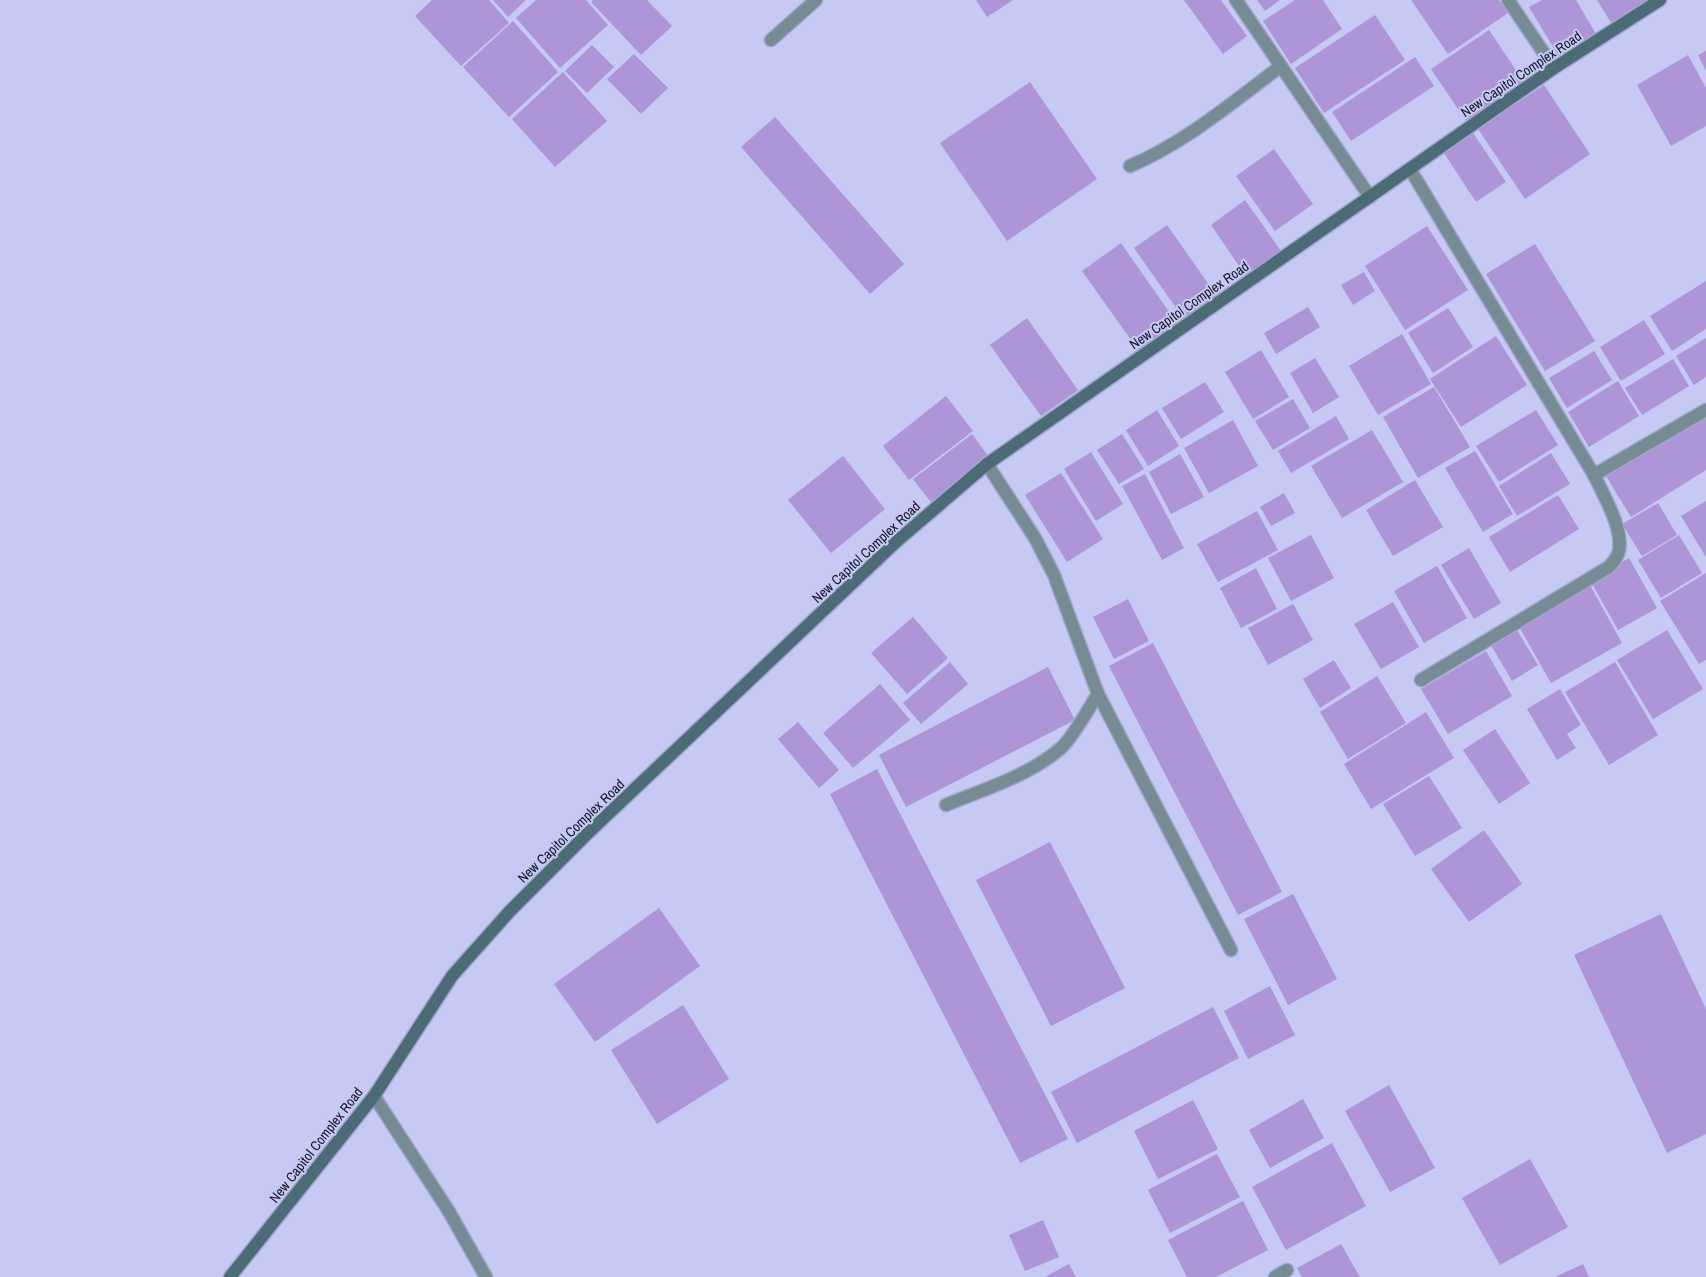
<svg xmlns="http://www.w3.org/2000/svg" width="1706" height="1277" viewBox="0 0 1706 1277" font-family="'Archivo Narrow',sans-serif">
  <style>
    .building { fill: #ad95d7 }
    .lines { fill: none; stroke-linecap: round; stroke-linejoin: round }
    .lane-casing { stroke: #a2a5cb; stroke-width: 15 }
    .street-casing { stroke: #a2a5cb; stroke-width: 15 }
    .secondary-casing { stroke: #a2a5cb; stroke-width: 15 }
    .lane { stroke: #768b93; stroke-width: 12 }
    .street { stroke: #768b93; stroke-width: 12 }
    .secondary { stroke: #4b6b76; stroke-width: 12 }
    .labels { text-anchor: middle; stroke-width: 4; stroke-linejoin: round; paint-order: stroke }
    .street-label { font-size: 14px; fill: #161626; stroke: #c5c9f4 }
  </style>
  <rect width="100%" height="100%" fill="#c5c9f4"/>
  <!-- building -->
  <g class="building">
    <polygon points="432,0 489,0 509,23 461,66 415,16"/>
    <polygon points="493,0 526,0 508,17"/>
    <polygon points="536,0 586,0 608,25 560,68 516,18"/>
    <polygon points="593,0 647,0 672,26 641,55 591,2"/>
    <polygon points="976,0 1013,0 987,17"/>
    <polygon points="1184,0 1221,0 1247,36 1223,54"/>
    <polygon points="1257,0 1280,0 1265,11"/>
    <polygon points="1295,0 1323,0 1342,29 1291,64 1263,21"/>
    <polygon points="1411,0 1499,0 1508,13 1448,54"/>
    <polygon points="1542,0 1576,0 1596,34 1559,57 1529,7"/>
    <polygon points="1597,0 1651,0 1612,24"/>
    <polygon points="1375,15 1405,60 1324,113 1295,68"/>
    <polygon points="513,21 558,72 509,117 463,67"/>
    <polygon points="1489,30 1524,82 1466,121 1431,69"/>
    <polygon points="592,45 614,67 587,93 565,71"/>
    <polygon points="1706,51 1706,71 1698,55"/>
    <polygon points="634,54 668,88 641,114 607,79"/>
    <polygon points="1688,55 1706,88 1706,126 1671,146 1637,85"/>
    <polygon points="1415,57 1434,86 1351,141 1332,112"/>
    <polygon points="563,72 607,121 555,167 512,119"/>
    <polygon points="1030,82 1097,179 1007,241 940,143"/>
    <polygon points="1544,85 1590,154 1525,199 1478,129"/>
    <polygon points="775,117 904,264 870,294 741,147"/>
    <polygon points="1471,130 1506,182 1476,202 1442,150"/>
    <polygon points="1274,149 1313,204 1275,231 1236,176"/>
    <polygon points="1245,200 1283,254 1248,279 1211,225"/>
    <polygon points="1167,225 1219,299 1186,322 1134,248"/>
    <polygon points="1427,226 1468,290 1405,330 1365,266"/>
    <polygon points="1121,243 1179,326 1141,354 1082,271"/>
    <polygon points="1535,244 1595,341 1545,371 1486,274"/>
    <polygon points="1364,272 1375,291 1353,305 1341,285"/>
    <polygon points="1706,281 1706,329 1672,351 1650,316"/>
    <polygon points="1308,307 1320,327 1276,354 1264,333"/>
    <polygon points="1448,308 1473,347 1433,373 1408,333"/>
    <polygon points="1027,318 1078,390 1041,416 990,345"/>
    <polygon points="1644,320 1665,354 1621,381 1600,347"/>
    <polygon points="1402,334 1431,384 1378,415 1349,366"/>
    <polygon points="1496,336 1527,385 1461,427 1430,379"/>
    <polygon points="1706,338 1706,377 1694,385 1676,356"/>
    <polygon points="1261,350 1289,397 1253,419 1225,372"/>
    <polygon points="1594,351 1612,380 1567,408 1549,378"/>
    <polygon points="1315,358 1339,397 1313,413 1290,373"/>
    <polygon points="1673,359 1689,386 1642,415 1625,388"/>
    <polygon points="1618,381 1639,416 1589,447 1568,412"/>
    <polygon points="1205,382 1224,412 1181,439 1162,408"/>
    <polygon points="1434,387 1470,447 1418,478 1383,417"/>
    <polygon points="946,396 973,431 909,480 883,446"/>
    <polygon points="1293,399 1310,428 1273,450 1255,421"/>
    <polygon points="1157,410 1179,446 1148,466 1126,430"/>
    <polygon points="1536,410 1558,445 1499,482 1476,446"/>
    <polygon points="1702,413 1706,419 1706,470 1631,517 1604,473"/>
    <polygon points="1336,416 1349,439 1291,473 1278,451"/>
    <polygon points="1233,420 1258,466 1209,493 1184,448"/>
    <polygon points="1372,430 1403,482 1342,518 1311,466"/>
    <polygon points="972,434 991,460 933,505 913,479"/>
    <polygon points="1122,434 1144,469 1119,484 1097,450"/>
    <polygon points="1475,451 1513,514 1483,532 1445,468"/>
    <polygon points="1091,452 1123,504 1096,521 1064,469"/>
    <polygon points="1551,453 1570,484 1517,516 1499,486"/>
    <polygon points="1180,454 1204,497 1171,514 1149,472"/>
    <polygon points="843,456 885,509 831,553 788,500"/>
    <polygon points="1061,473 1103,539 1067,562 1025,495"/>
    <polygon points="1145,474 1184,548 1162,560 1122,486"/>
    <polygon points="1415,480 1443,527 1393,556 1366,510"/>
    <polygon points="1284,493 1295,513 1271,526 1260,507"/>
    <polygon points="1558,495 1579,529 1510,572 1489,537"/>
    <polygon points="1706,501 1706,557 1681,516"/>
    <polygon points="1658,503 1677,535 1642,556 1622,524"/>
    <polygon points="1257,511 1278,550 1218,582 1197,544"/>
    <polygon points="1311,535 1334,578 1291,601 1268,558"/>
    <polygon points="1679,535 1702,573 1661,598 1638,560"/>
    <polygon points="1469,548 1501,603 1474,619 1441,565"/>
    <polygon points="1629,558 1657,608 1618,630 1590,580"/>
    <polygon points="1437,566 1467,618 1424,643 1394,591"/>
    <polygon points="1256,568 1277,609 1241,628 1220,588"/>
    <polygon points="1706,573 1706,660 1699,664 1660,601"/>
    <polygon points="1590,585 1622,643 1551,683 1518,625"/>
    <polygon points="1128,599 1149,641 1114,659 1093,617"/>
    <polygon points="1393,602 1419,647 1381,669 1354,624"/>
    <polygon points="1293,604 1313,640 1268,665 1248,628"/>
    <polygon points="913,617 948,658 907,694 871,653"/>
    <polygon points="1517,630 1538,665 1512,681 1491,645"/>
    <polygon points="1667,630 1703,689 1653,719 1617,660"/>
    <polygon points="1153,643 1282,892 1238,915 1109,666"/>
    <polygon points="1486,651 1512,696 1448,734 1421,689"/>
    <polygon points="1334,660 1351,688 1320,708 1303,679"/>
    <polygon points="950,662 968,684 921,724 903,703"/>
    <polygon points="1615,662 1658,735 1609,765 1565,692"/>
    <polygon points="1048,667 1075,720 906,807 879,755"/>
    <polygon points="1377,676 1406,723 1348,759 1320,712"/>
    <polygon points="880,684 910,720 853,768 823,733"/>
    <polygon points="1560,689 1581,725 1567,734 1576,748 1557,760 1527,709"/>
    <polygon points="1426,712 1454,758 1371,809 1344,764"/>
    <polygon points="798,722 839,770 819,788 778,739"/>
    <polygon points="1495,729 1530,783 1499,804 1463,750"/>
    <polygon points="877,769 1068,1139 1020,1163 830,794"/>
    <polygon points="1429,776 1462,828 1415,856 1383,804"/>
    <polygon points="1484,830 1522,884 1469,922 1431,869"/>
    <polygon points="1050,842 1125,988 1051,1026 976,880"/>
    <polygon points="1293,894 1337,979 1288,1005 1244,919"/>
    <polygon points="659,908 700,966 595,1042 554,984"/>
    <polygon points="1661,914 1706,1009 1706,1134 1667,1153 1574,955"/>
    <polygon points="1270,986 1295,1035 1248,1059 1224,1011"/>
    <polygon points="683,1005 729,1079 657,1124 611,1050"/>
    <polygon points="1213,1007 1239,1058 1077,1143 1051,1092"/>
    <polygon points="1389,1085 1435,1168 1390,1192 1345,1111"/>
    <polygon points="1303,1099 1324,1138 1270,1168 1249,1130"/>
    <polygon points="1193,1100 1218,1149 1158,1179 1134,1131"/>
    <polygon points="1332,1143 1366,1206 1286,1250 1252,1187"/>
    <polygon points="1217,1154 1240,1197 1170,1233 1148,1190"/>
    <polygon points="1530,1159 1568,1227 1500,1265 1462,1198"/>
    <polygon points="1243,1201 1268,1250 1216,1277 1187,1277 1168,1240"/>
    <polygon points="1043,1220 1059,1257 1025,1271 1009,1235"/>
    <polygon points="1341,1244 1360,1277 1302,1277 1297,1268"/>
    <polygon points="1069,1264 1076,1277 1045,1277"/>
    <polygon points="1583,1264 1589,1277 1555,1277"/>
  </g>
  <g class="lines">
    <!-- lane casing -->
    <g class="lane-casing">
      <path id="lane" d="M1130 166C1186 142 1233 102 1281 66"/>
    </g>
    <!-- street casing -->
    <g class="street-casing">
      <g id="street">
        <polyline points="1236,0 1370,197"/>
        <polyline points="1508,0 1554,68"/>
        <polyline points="771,40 816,0"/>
        <path d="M1410 169 1594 475C1603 494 1626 533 1618 554 1617 558 1612 563 1609 567L1421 680"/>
        <polyline points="987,464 1035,538 1054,575 1098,694 1231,950"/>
        <polyline points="1594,475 1706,410"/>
        <path d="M946 805C984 789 1029 776 1061 748 1074 736 1088 709 1098 694"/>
        <polyline points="374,1096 448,1210 486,1277"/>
        <polyline points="1275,1277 1287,1270"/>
      </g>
    </g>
    <!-- secondary casing -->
    <g class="secondary-casing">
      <polyline id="secondary" points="230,1277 374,1096 452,976 510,911 588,833 897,541 987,464 1554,68 1660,0"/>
    </g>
    <!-- lane -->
    <use href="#lane" class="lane"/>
    <!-- street -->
    <use href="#street" class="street"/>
    <!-- secondary -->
    <use href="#secondary" class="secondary"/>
  </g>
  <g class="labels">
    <!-- street labels -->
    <g class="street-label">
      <text transform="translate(1521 74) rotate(-34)" y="5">New Capitol Complex Road</text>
      <text transform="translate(1189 305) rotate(-35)" y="5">New Capitol Complex Road</text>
      <text transform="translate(866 552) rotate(-43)" y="5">New Capitol Complex Road</text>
      <text transform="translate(571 831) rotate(-44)" y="5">New Capitol Complex Road</text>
      <text transform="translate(316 1145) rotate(-52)" y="5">New Capitol Complex Road</text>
    </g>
  </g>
</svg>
